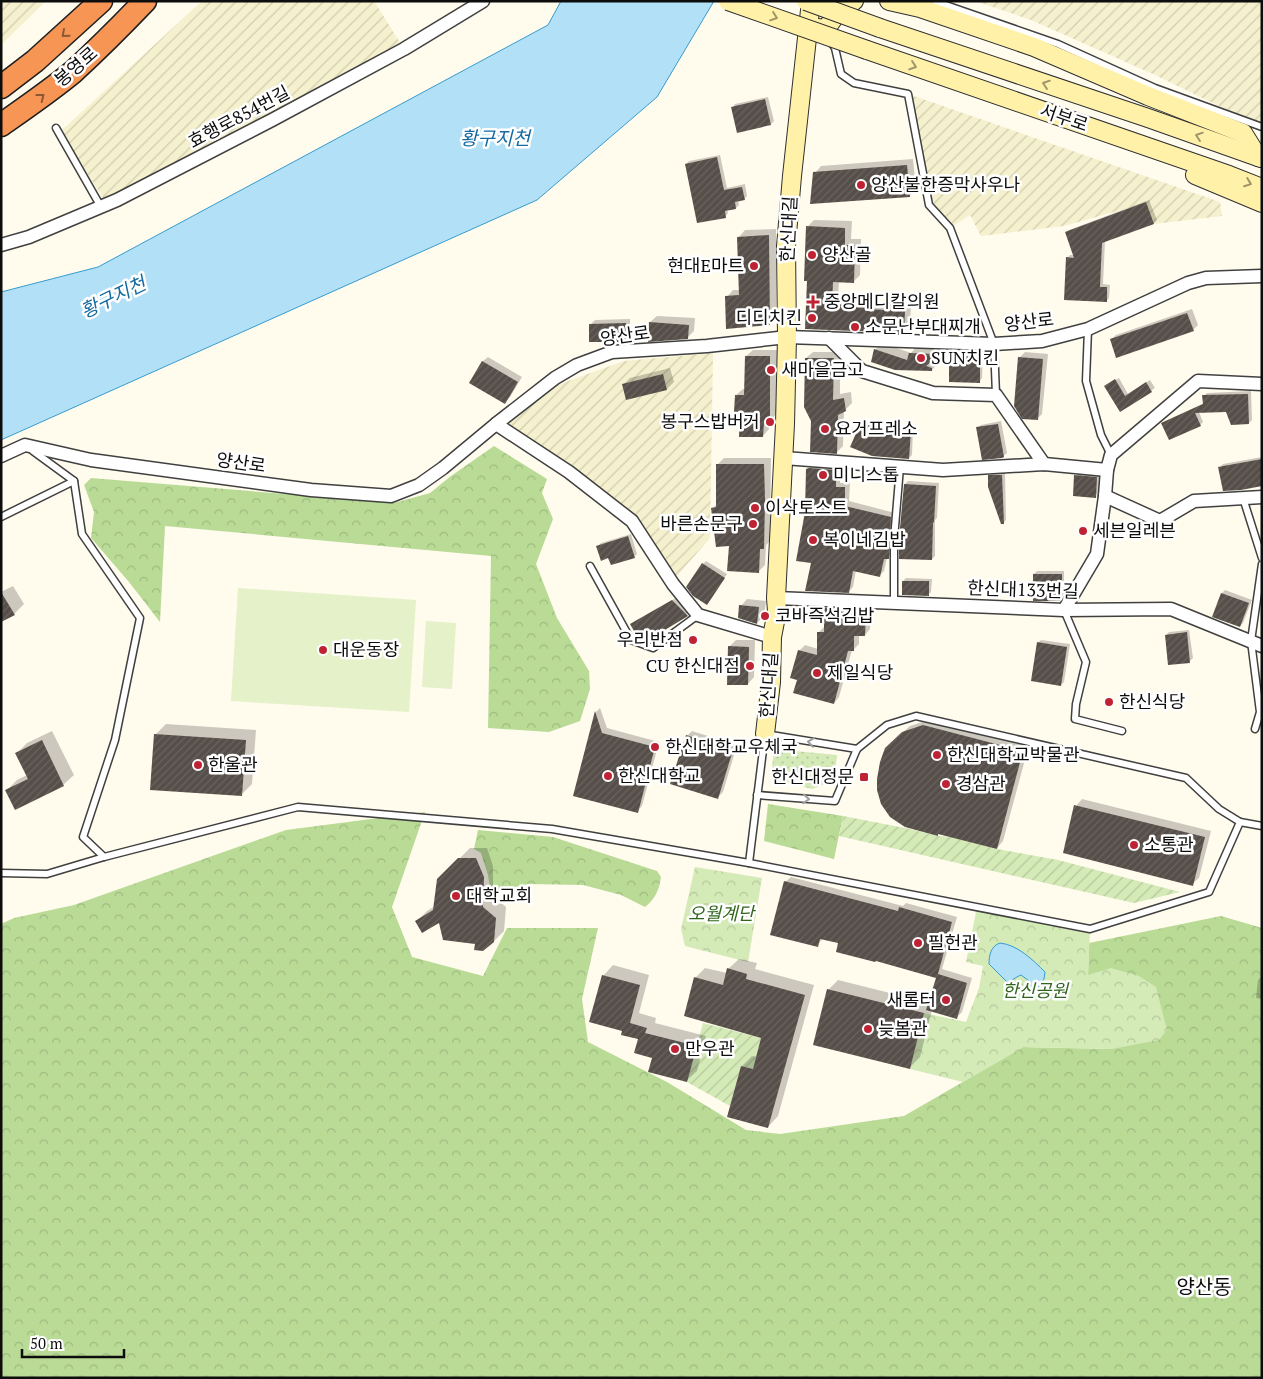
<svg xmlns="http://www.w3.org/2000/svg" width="1263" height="1379" viewBox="0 0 1263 1379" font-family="'PT Serif','Noto Sans KR',serif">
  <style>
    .farmland { fill: url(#farmland-furrows) }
    .grass { fill: url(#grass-dots) }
    .forest { fill: url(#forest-crowns) }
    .park { fill: url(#park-crowns) }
    .garden { fill: url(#garden-furrows) }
    .pitch { fill: #e5f1c9 }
    .water { fill: #b2e1f7; stroke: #379bcf }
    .shadow { fill: #0003 }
    .building { fill: url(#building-hatch) }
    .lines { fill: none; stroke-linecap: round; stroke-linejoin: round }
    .lane-casing { stroke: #404040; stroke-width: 9 }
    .street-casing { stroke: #404040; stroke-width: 15 }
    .secondary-casing { stroke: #2f2f2f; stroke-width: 20 }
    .highway-casing { stroke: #1e1e1e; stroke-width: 25 }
    .lane { stroke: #fff; stroke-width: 6 }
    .street { stroke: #fff; stroke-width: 12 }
    .secondary { stroke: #fff1a8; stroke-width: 18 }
    .highway { stroke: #f69554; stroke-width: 22 }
    .secondary-bridge-casing { stroke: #2f2f2f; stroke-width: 20; stroke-linecap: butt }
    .secondary-bridge { stroke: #fff1a8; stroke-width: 18 }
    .oneway { stroke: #9e966a }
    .oneway2 { stroke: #8d5834 }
    .oneway3 { stroke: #9e9e9e }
    .poi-dot { fill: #bf2333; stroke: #fff; stroke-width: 2 }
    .labels { text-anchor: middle; stroke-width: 5; stroke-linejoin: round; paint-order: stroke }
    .street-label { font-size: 18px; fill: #0d0d0d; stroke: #fff }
    .poi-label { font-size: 18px; fill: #0d0d0d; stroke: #fff; text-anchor: start }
    .park-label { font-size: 18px; font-style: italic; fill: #30661d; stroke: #fff }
    .water-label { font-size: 19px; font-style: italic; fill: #156ba1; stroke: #fff }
    .quarter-label { font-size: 20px; fill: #0d0d0d; stroke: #fff }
  </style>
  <defs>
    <pattern id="farmland-furrows" width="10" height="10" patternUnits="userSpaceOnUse" patternTransform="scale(1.25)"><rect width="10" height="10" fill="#f5f0cd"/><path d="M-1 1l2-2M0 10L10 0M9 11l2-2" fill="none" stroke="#d1cdaf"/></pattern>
    <pattern id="grass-dots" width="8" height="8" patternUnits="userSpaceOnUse" patternTransform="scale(1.25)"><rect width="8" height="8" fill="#d4eab7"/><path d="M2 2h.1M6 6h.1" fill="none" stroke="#b5c89c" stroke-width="1.8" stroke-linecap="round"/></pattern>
    <pattern id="forest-crowns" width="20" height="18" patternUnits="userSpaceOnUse" patternTransform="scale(1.25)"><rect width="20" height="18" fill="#b9db96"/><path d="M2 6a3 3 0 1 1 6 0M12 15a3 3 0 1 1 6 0" fill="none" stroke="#9ebb80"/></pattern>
    <pattern id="park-crowns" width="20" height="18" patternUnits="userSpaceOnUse" patternTransform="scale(1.25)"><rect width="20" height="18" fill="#d4eab7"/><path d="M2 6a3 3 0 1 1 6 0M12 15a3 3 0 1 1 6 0" fill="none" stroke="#b5c89c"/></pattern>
    <pattern id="garden-furrows" width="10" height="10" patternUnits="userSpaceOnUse" patternTransform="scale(1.25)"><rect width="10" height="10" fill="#d4eab7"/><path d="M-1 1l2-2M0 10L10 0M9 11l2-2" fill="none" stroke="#b5c89c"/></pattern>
    <pattern id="building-hatch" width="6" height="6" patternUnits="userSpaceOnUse" patternTransform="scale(1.25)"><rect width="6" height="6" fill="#564e49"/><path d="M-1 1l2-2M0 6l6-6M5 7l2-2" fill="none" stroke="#69635f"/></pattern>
  </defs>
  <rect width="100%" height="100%" fill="#fffbed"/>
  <!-- farmland -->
  <g class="farmland">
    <polygon points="1,1 46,1 1,45"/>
    <polygon points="202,1 374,1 404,49 107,204 60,132"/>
    <polygon points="975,1 1262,1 1262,127 1155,75 1031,20"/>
    <polygon points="908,94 1220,202 1222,216 1154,224 1146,203 1064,226 981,236 970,215 950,228 929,205"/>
    <polygon points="713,353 710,538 670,584 633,521 501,427 557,385 624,361"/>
  </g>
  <!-- grass -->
  <polygon class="grass" points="774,749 837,755 834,781 812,789 771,778"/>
  <!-- forest -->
  <g class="forest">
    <polygon points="494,446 547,479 542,493 553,519 536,564 557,618 589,671 590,689 580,721 549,732 488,728 491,556 165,526 160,622 129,582 91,538 94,512 84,485 91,478 394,503 430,493 451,476"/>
    <polygon points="768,804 843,816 834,859 764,841"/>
    <polygon points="425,812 392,907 412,957 483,976 507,928 598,928 582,999 588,1042 667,1082 746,1130 780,1134 904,1116 1023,1047 1112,1049 1088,975 1089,943 1221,916 1262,928 1262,1378 1,1378 1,924 14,918 74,905 286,830"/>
    <path d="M478 830 553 837 657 871 661 877C659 890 656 898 645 907L621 895 583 885 528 884 491 894 488 875 481 853 474 849Z"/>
  </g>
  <!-- park -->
  <g class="park">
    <polygon points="695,867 762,878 748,962 685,946 681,929"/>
    <polygon points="977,907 1090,929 1088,975 1111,968 1139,976 1156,987 1167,1030 1159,1040 1112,1049 1023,1047 963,1082 910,1069 924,1013 966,1022 979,988 983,966 966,962"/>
  </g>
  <!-- garden -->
  <g class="garden">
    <polygon points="843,816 910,829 938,836 953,837 997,849 1058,860 1180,892 1134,903 839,836"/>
    <polygon points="703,1023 761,1038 753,1069 741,1066 730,1106 687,1082"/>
  </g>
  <!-- pitch -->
  <g class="pitch">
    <polygon points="238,588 416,600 409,712 231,701"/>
    <polygon points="426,621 456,623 452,689 422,687"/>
  </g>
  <!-- water -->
  <g class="water">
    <polygon points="561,1 714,1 657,97 537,200 1,440 1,292 98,267 548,25"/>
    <path d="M1000 943C1018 945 1033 960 1045 972L1044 979 1038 988H1032L1029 981 1021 975C1015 977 1013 981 1007 982L989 964C989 955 991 946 1000 943Z"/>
  </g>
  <!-- shadow -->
  <g class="shadow">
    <polygon points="768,97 774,121 771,124 732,108 735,104"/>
    <polygon points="720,155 727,188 745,184 747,196 744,199 738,200 739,205 736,208 727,209 728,213 725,217 686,164 689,161"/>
    <polygon points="913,159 916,189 910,196 815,173 821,166"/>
    <polygon points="1149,200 1157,220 1154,223 1105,241 1103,284 1110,285 1109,298 1106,301 1067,258 1070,255 1075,255 1066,233 1069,230"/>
    <polygon points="814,220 852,221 851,239 861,239 860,275 853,282 839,281 838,298 873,299 873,303 911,304 910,325 903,332 806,328 808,280 807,227"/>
    <polygon points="776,229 776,317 769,324 727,297 733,290 740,290 739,237 745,230"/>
    <polygon points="1192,309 1198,325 1193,330 1111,340 1116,335"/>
    <polygon points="657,316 695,318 694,331 687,338 650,322"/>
    <polygon points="630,319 630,336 625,341 590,325 595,320"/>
    <polygon points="882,343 911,353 917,346 940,348 937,354 932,360 938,363 932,370 875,350"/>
    <polygon points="753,350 777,350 776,414 770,421 769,429 763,436 741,411 736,395 743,389 746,389 746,356"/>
    <polygon points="813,352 840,352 840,394 851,392 852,403 844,411 843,446 836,453 812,420 806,358"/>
    <polygon points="1025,352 1048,354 1042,414 1037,419 1015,406 1020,357"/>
    <polygon points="954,354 983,354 982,378 979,382 951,357"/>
    <polygon points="488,357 522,377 510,397 505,402 471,382 483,361"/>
    <polygon points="670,368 674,382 667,389 627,399 624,384 630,378"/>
    <polygon points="1119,378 1128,394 1150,380 1155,388 1120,411 1107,385"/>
    <polygon points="1251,391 1252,420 1249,423 1227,411 1199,412 1203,422 1200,425 1170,438 1163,424 1166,421 1204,403 1204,396 1207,393"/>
    <polygon points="865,420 889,430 893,427 913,428 912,455 909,458 862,423"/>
    <polygon points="1001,421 1007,453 1003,456 978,428 981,425"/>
    <polygon points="1262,457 1262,485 1220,467 1223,464"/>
    <polygon points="724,458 771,458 770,541 766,545 765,565 758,572 730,545 713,508 717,504 717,465"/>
    <polygon points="812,465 840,466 840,483 850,483 849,501 895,513 893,553 887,558 884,571 879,576 856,570 853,587 848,592 812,562 807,512 807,469"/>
    <polygon points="1005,472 1006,520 1003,523 989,476 992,473"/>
    <polygon points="1079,473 1100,475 1098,493 1095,496 1076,476"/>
    <polygon points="908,481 939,483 937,518 935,520 935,556 932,559 905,484"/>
    <polygon points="631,534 637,554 634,557 609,557 598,546 601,543"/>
    <polygon points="706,561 727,574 710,600 703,564"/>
    <polygon points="1037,571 1064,571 1064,594 1059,600 1034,574"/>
    <polygon points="906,578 932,579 931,592 928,595 903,581"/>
    <polygon points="13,586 24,604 14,614 1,621 1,592"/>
    <polygon points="1225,590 1252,600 1243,623 1240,626 1214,616 1222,593"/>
    <polygon points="676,598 690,612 650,638 632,624 635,621"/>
    <polygon points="747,599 766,601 764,616 757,623 741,606"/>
    <polygon points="831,603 871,606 870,629 865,635 859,635 859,644 853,650 852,650 839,697 834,703 798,679 799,651 805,645 818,649 819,632 825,626 826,609"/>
    <polygon points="1189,630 1193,658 1190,661 1166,635 1169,632"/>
    <polygon points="736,640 755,640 754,677 748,684 729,647"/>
    <polygon points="1041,640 1070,644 1064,682 1061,685 1038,643"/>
    <polygon points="600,708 607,728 659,742 642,806 637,811 574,796 596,712"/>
    <polygon points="931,719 1029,745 1003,841 997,848 940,833 937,835 893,741 910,726"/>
    <polygon points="166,724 256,730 252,784 242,794 155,735"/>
    <polygon points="52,731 74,775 63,785 7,790 17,780 27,775 17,753 27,743"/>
    <polygon points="692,731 737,745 723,792 718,797 687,736"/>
    <polygon points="1082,799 1211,831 1199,878 1192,884 1076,806"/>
    <polygon points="470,848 487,848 493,866 493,896 506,907 504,931 494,941 477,943 440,921 417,921 427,911 435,906 438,880"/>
    <polygon points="791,877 903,906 906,903 957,917 942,969 972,978 962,1012 957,1017 932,1010 920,1057 910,1067 828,990 838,980 930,1003 937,977 839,943 823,938 817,946 785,882"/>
    <polygon points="739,959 757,963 755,969 814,985 778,1116 768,1127 729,1116 742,1066 752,1056 757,1057 763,1037 695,978 705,968 727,973 728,969"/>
    <polygon points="613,965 649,975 639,1013 656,1018 655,1023 706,1036 697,1071 686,1081 653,1057 639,1038 624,1030 603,976"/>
    <polygon points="1262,976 1262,999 1256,998 1258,980"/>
  </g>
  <!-- building -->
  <g class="building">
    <polygon points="765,99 771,125 737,133 731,107"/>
    <polygon points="717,157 724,190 742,187 745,200 735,202 736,209 725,211 726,218 697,223 685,164"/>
    <polygon points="907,165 910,197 810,204 813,172"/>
    <polygon points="1146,202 1154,224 1102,243 1100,287 1107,287 1107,302 1064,300 1066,257 1074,258 1065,232"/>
    <polygon points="806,226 845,228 845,245 855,245 854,283 833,282 832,304 867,305 867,309 905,311 904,333 805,329 807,281 804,281"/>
    <polygon points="769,235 770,325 726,329 725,296 739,295 737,237"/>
    <polygon points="1187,313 1194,331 1116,358 1110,339"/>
    <polygon points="649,322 689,325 688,339 648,342"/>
    <polygon points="626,323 626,342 589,342 589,324"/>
    <polygon points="874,349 907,360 909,353 935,354 931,362 926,366 932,368 932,371 895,370 871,362"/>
    <polygon points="745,356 770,356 770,422 764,422 763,437 739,437 740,412 734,412 735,395 744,395"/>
    <polygon points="949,356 980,357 980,383 949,382"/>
    <polygon points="1018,357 1043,359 1038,420 1022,419 1014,406"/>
    <polygon points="805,358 834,358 833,400 844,398 846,411 838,415 837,454 810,452 811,421 804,407"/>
    <polygon points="482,361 518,382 505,404 469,383"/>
    <polygon points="663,374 667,390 626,400 622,384"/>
    <polygon points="1115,379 1125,396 1146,382 1152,392 1120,412 1104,386"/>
    <polygon points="1248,394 1249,424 1231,425 1226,412 1195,413 1201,426 1169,440 1161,423 1203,404 1202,395"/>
    <polygon points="861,422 888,434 889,429 911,430 909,459 872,456 850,447"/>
    <polygon points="998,424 1004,457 1002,458 982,460 976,427"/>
    <polygon points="1262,459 1262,486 1241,490 1223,491 1218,467"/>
    <polygon points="716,464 764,464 765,499 764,549 760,549 759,573 727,571 729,546 716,547 711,508 716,507"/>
    <polygon points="809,468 836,470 836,487 845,487 845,506 891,517 889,559 884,559 880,577 853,571 849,593 805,591 811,563 796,561 805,512 806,469"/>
    <polygon points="988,475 1002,475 1004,524 1001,524 988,487"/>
    <polygon points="1074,475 1097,477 1096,498 1073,496"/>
    <polygon points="904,484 936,486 934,523 933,522 932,560 899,559 899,539"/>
    <polygon points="628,536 635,558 611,565 608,558 601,561 596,546"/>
    <polygon points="702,563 725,578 707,605 693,596 686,587"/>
    <polygon points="1033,574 1062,574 1062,598 1060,601 1033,601"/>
    <polygon points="902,581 929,581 929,596 902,595"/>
    <polygon points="1,592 15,615 1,622"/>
    <polygon points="1221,593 1249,603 1240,627 1212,617"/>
    <polygon points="672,600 688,616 650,639 634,631 630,624"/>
    <polygon points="739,605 759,607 757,624 738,618"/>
    <polygon points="824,608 846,609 845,611 866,611 865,636 854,636 854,651 848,651 834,704 793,693 797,680 790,678 798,650 817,655 817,632 824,632"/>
    <polygon points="1187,632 1190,663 1168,665 1165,635"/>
    <polygon points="1037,642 1067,647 1061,686 1031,681"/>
    <polygon points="728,646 749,647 748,685 727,685"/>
    <polygon points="595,711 602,733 655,747 638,813 573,796"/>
    <polygon points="923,725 1023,751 997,849 938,834 938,836 905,827 890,817 881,804 877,790 877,779 880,762 885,748 902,732"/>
    <polygon points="154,734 246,740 242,796 150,790"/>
    <polygon points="686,735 733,750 718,799 670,784"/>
    <polygon points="42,740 64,786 15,810 5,790 28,779 15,753"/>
    <polygon points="1074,805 1205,837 1193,886 1063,853"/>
    <polygon points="458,858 476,858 484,877 483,907 496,918 494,942 483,951 474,950 475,944 443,940 439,923 422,933 415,921 433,910 437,879"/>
    <polygon points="784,881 898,911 899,907 952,922 938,974 967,983 957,1019 926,1010 936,978 876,961 875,962 836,952 838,943 820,939 818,947 770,935"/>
    <polygon points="727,968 747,974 746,979 805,995 768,1128 727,1117 741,1066 753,1069 761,1038 684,1016 694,977 723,985"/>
    <polygon points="602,975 640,985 630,1023 647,1028 645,1033 697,1046 687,1082 648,1072 652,1058 634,1053 638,1039 621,1035 622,1031 589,1022"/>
    <polygon points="827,989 924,1013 910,1069 813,1045"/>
  </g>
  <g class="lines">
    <!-- lane casing -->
    <g class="lane-casing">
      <g id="lane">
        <polyline points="934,1 1058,44 1155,88 1262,127"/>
        <polyline points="831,42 835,48 841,74 854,83 908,94 929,205 950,228 994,344 996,395"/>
        <polyline points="56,128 101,207"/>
        <polyline points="1088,329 1086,381 1101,435 1111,455"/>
        <polyline points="33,451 74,481 82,534 140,618 115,740 83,837 104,857 298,807 552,829 749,863 1090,929 1209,892 1240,822 1219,809 1186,778 916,716 887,725 857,749 835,801 757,795"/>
        <polyline points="1243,498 1262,558"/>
        <polyline points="1,517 74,481"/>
        <polyline points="590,566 631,640 653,648 698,615"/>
        <polyline points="894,603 894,539 900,467"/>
        <polyline points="1064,610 1086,662 1076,704 1075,719 1122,731"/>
        <polyline points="1255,729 1260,712 1251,641 1262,564"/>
        <polyline points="1240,822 1262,826"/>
        <polyline points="749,863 765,734 857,749"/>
        <polyline points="1,873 47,874 104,857"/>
      </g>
    </g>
    <!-- street casing -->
    <g class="street-casing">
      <g id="street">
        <polyline points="1,245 29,237 117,200 272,120 404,49 483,1"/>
        <polyline points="829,338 862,371 933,393 996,395 1044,464"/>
        <polyline points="496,424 569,472 632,521 673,584 698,615 772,637"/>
        <polyline points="1,456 25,445 91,460 311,490 391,496 419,485 443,468 496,424 555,378 577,365 612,352 707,346 787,337 994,344 1042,341 1088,329 1188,283 1206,278 1262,276"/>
        <polyline points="784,458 943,470 1044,464 1107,470"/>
        <polyline points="1105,496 1160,521 1194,501 1262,497"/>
        <polyline points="776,598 1064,610 1171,609 1262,646"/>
        <polyline points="1064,610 1097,554 1105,496 1107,470 1111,455 1198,381 1262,384"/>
      </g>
    </g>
    <!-- secondary casing -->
    <g class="secondary-casing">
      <g id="secondary">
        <polyline points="889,1 920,8 1034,47 1148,96 1243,133 1258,157"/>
        <polyline points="808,27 826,29 840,9 854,1"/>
        <polyline points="880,28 1148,118 1261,158"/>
        <polyline points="867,50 1229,175 1262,188"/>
        <polyline points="1195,175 1262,203"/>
        <polyline points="765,734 771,682 772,637 777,611 776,598 785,424 787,337 786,246 792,176 811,1"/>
      </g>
    </g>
    <!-- highway casing -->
    <g class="highway-casing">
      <g id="highway">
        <polyline points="1,87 35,61 101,1"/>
        <path d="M1 125C25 108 50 91 73 72 98 49 122 25 145 1"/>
      </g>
    </g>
    <!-- lane -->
    <use href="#lane" class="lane"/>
    <!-- street -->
    <use href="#street" class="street"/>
    <!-- secondary -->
    <use href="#secondary" class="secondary"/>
    <!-- highway -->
    <use href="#highway" class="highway"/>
    <!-- secondary-bridge casing -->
    <g class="secondary-bridge-casing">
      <g id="secondary-bridge">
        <polyline points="728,1 867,50"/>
        <polyline points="806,1 880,28"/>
      </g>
    </g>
    <!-- secondary-bridge -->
    <use href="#secondary-bridge" class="secondary-bridge"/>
  </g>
  <!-- one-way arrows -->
  <defs><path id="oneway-chevron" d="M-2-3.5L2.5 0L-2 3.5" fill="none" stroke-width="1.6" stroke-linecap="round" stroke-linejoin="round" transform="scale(1.25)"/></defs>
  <g class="oneway">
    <use href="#oneway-chevron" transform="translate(774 17) rotate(19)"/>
    <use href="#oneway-chevron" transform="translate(913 66) rotate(19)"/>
    <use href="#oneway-chevron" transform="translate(1046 84) rotate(-161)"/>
    <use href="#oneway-chevron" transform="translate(1199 136) rotate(-161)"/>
    <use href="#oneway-chevron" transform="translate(1248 183) rotate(21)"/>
  </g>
  <g class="oneway2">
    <use href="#oneway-chevron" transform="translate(65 34) rotate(139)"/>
    <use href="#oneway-chevron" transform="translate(41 97) rotate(-38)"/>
  </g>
  <g class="oneway3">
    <use href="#oneway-chevron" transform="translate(811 742) rotate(-171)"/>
    <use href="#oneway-chevron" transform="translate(806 799) rotate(4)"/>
  </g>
  <!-- markers -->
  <g class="poi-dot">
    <circle cx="861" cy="185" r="5"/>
    <circle cx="812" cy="255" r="5"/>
    <circle cx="754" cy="266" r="5"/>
    <path d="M810.5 294.5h5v5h5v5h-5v5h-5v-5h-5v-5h5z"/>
    <circle cx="812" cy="318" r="5"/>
    <circle cx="855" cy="327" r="5"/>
    <circle cx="921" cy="358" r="5"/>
    <circle cx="771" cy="370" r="5"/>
    <circle cx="770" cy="422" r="5"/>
    <circle cx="825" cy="429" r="5"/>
    <circle cx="823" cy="475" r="5"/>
    <circle cx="755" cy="508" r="5"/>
    <circle cx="753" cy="524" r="5"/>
    <circle cx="1083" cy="531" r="5"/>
    <circle cx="813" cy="540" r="5"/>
    <circle cx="765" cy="616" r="5"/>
    <circle cx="693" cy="640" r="5"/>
    <circle cx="323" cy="650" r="5"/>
    <circle cx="750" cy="666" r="5"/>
    <circle cx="817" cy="673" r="5"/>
    <circle cx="1109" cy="702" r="5"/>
    <circle cx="655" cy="747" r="5"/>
    <circle cx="937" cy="755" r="5"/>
    <circle cx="198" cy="765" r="5"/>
    <circle cx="608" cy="776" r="5"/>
    <rect x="859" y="772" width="10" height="10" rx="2.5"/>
    <circle cx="946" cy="784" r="5"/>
    <circle cx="1134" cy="845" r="5"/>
    <circle cx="456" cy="896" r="5"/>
    <circle cx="918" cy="943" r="5"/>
    <circle cx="946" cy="1000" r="5"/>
    <circle cx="868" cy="1029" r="5"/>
    <circle cx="675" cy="1049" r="5"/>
  </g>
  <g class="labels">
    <!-- street labels -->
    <g class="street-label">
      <text transform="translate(76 67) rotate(-41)" y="6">봉영로</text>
      <text transform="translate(239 117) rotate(-28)" y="6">효행로854번길</text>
      <text transform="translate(1064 118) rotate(19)" y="6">서부로</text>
      <text transform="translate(789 229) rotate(-87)" y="6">한신대길</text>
      <text transform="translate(1029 322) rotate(-7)" y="6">양산로</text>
      <text transform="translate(625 336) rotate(-8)" y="6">양산로</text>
      <text transform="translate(241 463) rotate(8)" y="6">양산로</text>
      <text transform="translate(1023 590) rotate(2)" y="6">한신대133번길</text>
      <text transform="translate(769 685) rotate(-86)" y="6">한신대길</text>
    </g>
    <!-- poi labels -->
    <g class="poi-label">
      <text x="871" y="191">양산불한증막사우나</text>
      <text x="822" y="261">양산골</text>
      <text x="744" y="272" text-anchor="end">현대E마트</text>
      <text x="824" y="308">중앙메디칼의원</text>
      <text x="802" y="324" text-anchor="end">디디치킨</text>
      <text x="865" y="333">소문난부대찌개</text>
      <text x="931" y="364">SUN치킨</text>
      <text x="781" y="376">새마을금고</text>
      <text x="760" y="428" text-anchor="end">봉구스밥버거</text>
      <text x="835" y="435">요거프레소</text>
      <text x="833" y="481">미니스톱</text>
      <text x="765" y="514">이삭토스트</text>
      <text x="743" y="530" text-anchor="end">바른손문구</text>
      <text x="1093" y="537">세븐일레븐</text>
      <text x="823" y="546">복이네김밥</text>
      <text x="775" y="622">코바즉석김밥</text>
      <text x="683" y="646" text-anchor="end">우리반점</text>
      <text x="333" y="656">대운동장</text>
      <text x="740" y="672" text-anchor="end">CU 한신대점</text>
      <text x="827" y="679">제일식당</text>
      <text x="1119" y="708">한신식당</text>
      <text x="665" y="753">한신대학교우체국</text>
      <text x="947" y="761">한신대학교박물관</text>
      <text x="208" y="771">한울관</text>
      <text x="618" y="782">한신대학교</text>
      <text x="854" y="783" text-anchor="end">한신대정문</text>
      <text x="956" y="790">경삼관</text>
      <text x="1144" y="851">소통관</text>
      <text x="466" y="902">대학교회</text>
      <text x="928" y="949">필헌관</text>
      <text x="936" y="1006" text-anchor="end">새롬터</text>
      <text x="878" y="1035">늦봄관</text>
      <text x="685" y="1055">만우관</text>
    </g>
    <!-- park labels -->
    <g class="park-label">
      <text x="721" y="920">오월계단</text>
      <text x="1035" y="997">한신공원</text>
    </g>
    <!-- water labels -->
    <g class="water-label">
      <text x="495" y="145">황구지천</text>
      <text transform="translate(113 297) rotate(-26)" y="7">황구지천</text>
    </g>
    <!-- quarter labels -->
    <g class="quarter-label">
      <text x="1204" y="1294">양산동</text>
    </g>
  </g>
  <!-- border -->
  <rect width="1263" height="1379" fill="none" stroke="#0d0d0d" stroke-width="5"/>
  <!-- scale -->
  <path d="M22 1349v8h102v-8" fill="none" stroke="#0d0d0d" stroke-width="2.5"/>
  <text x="30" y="1349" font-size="15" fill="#0d0d0d" stroke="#ffffff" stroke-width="4" paint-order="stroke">50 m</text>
</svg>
